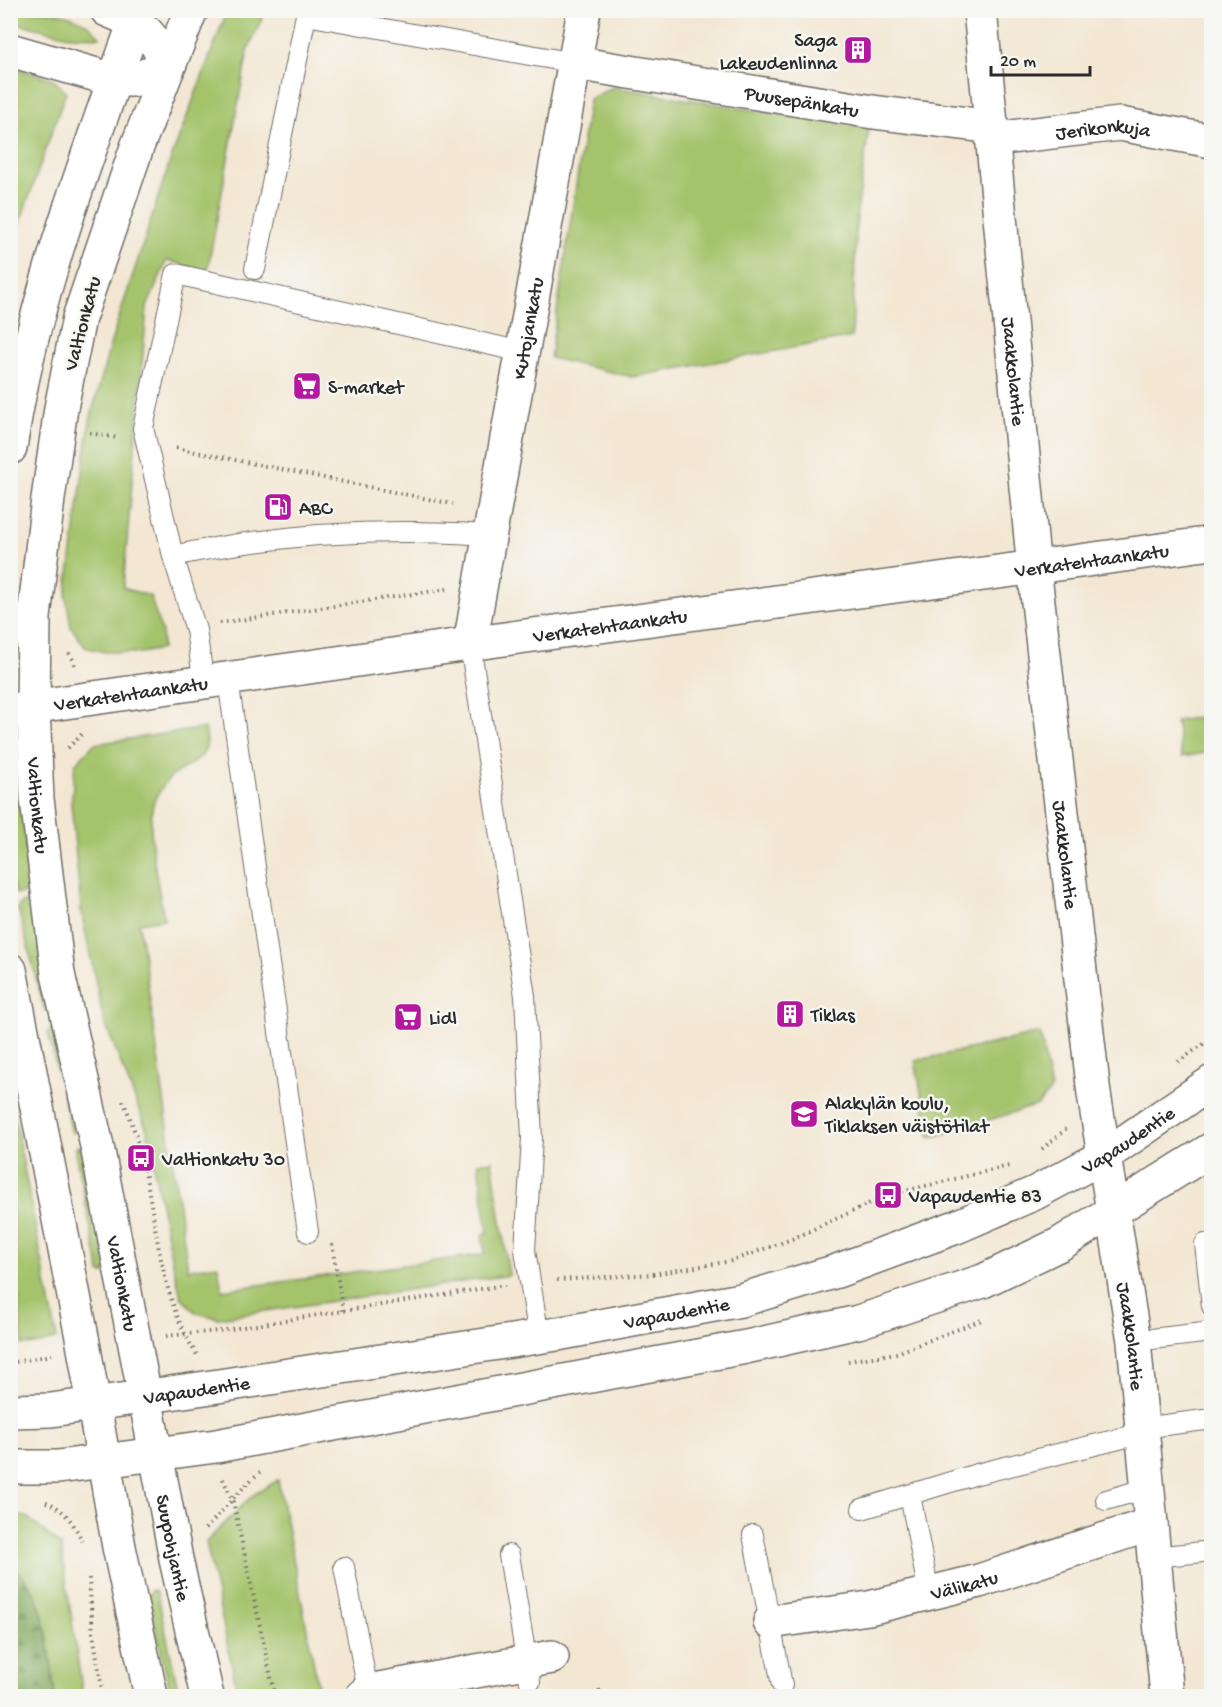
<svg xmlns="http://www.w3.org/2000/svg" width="1222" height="1707" viewBox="0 0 1222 1707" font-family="'Gochi Hand',sans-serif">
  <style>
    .green { fill: #a4c36b; stroke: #68774b; stroke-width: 1.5 }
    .forest { fill: url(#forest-firs); stroke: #576a45; stroke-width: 1.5 }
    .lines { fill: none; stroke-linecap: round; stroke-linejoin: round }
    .lane-casing { stroke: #716d66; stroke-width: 22 }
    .street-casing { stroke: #716d66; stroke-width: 36 }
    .secondary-casing { stroke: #716d66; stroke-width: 36 }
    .primary-casing { stroke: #716d66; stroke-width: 36 }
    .highway-casing { stroke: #716d66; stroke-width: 36 }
    .path { stroke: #716d66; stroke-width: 4; stroke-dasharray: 1.5 4.5; stroke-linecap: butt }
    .lane { stroke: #fff; stroke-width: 20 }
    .street { stroke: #fff; stroke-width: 33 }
    .secondary { stroke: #fff; stroke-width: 33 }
    .primary { stroke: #fff; stroke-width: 33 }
    .highway { stroke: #fff; stroke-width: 33 }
    .labels { text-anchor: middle; stroke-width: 5; stroke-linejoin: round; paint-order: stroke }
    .poi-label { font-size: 20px; fill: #2b2b2b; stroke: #f6f6f2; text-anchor: start }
    .street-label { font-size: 20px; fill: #2b2b2b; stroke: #f6f6f2 }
  </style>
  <defs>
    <pattern id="forest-firs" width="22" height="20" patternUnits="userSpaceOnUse" patternTransform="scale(1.5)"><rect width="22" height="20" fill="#83a95f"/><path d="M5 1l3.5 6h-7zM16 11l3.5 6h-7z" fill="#6b8a4f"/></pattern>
  </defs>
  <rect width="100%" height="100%" fill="#f6f6f2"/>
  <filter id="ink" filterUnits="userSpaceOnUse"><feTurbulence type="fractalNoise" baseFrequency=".0167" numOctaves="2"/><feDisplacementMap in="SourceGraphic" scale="12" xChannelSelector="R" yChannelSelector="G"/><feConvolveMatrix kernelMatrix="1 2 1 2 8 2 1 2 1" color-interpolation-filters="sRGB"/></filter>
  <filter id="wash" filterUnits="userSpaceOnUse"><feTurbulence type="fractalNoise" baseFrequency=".008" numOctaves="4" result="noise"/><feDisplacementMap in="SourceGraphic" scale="24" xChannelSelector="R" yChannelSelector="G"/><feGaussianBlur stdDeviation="1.35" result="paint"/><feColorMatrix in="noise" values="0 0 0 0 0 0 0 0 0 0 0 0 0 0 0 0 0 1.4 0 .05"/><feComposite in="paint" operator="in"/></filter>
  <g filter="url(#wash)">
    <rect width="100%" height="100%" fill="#f3e7d3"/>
    <!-- green -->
    <g class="green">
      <path d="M10 11C43 10 79 9 100 37L69 36 11 22Z"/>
      <polygon points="227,11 265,11 248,50 207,273 167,260 147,307 123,588 150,596 162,633 162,649 140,653 105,652 85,647 71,627 66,596 90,420 111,342 170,161"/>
      <polygon points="11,67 53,79 66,92 11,248"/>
      <polygon points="613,87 869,129 857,212 852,337 632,377 550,358 589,99"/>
      <polygon points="1211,715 1211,752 1182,757 1176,721"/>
      <path d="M205 728C214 762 187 762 170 778 165 782 157 795 154 801 145 827 159 890 164 919L139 923 188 1269 218 1265 222 1290 485 1254 482 1235 488 1233 478 1163 492 1161 509 1275 218 1318 196 1313 181 1297 169 1248 147 1130 103 1018 81 910 71 804 75 764 94 744Z"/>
      <polygon points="10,782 20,788 29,884 26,893 16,894 10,877"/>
      <polygon points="25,902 31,903 34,910 50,1009 45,1011 18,909 20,904"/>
      <polygon points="51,1028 56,1030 77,1130 72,1133 48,1032"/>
      <polygon points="1040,1033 1051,1090 1038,1105 930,1138 915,1061"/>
      <polygon points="11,1101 57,1338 41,1344 22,1345 11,1189"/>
      <polygon points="77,1146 82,1148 107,1270 103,1274 100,1272 75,1152"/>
      <polygon points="278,1480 320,1696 238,1696 206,1542 253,1495"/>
      <path d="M11 1515 27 1517 61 1546 83 1696H55C49 1657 49 1590 11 1567Z"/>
      <polygon points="152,1590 157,1592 178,1689 175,1695 171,1694 148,1596"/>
    </g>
    <!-- forest -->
    <path class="forest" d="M11 1567C49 1589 49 1657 55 1696H11Z"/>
  </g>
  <g filter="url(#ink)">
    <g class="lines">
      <!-- lane casing -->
      <g class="lane-casing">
        <g id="lane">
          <polyline points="255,269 306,15 575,63"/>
          <polyline points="173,556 143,428 176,274 523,352"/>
          <polyline points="470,644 525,996 532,1138 525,1250 539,1337"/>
          <polyline points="228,680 308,1232"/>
          <path d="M204 684 196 630 173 556C252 539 335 531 416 532 441 533 465 532 489 536"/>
          <polyline points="1205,1244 1212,1306"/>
          <polyline points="1134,1341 1212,1332"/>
          <polyline points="1142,1428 1212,1419"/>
          <polyline points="910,1495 929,1594"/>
          <polyline points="1106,1500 1148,1488"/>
          <polyline points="862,1509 977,1474 1143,1433"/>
          <polyline points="753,1535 782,1685"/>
          <polyline points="509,1555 530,1682"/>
          <polyline points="1154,1557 1212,1551"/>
          <polyline points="344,1567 368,1691"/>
        </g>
      </g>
      <!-- street casing -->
      <g class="street-casing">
        <g id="street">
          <path id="s1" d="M980 10 1032 549 1094 1094 1134 1341 1167 1696"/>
          <path id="s2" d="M575 63 873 112 993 127"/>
          <path id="s3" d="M994 139 1120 124 1212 141"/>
          <path id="s4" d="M470 644 584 10"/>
          <path id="s5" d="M10 710 497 640 1212 543"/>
          <path id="s6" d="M770 1622 869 1608 979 1581 1151 1524"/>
          <polyline points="362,1696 368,1691 552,1657"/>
        </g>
      </g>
      <!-- secondary casing -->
      <g class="secondary-casing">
        <g id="secondary">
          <path id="s7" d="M191 10 137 147 79 318 61 408 48 499 34 617 33 707 37 799 58 974 97 1146 177 1564 207 1696"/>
          <path d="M10 448C32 297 89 154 139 10"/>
          <polyline points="10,970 82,1337 119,1547 151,1696"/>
        </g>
      </g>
      <!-- primary casing -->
      <g class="primary-casing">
        <g id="primary">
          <path id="s8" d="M10 1411 51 1410 205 1388 557 1334 741 1300 837 1271 956 1227 1035 1193 1104 1156 1212 1082"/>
          <polyline points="10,1467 58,1467 216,1446 746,1347 858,1322 983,1281 1060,1244 1212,1149"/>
        </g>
      </g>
      <!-- highway casing -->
      <g class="highway-casing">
        <path id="highway" d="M10 50 114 80H137L170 63C147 31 145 25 107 10"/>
      </g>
      <!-- path -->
      <g class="path">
        <polyline points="90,433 118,438"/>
        <polyline points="176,448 453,504"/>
        <polyline points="220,623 447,589"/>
        <polyline points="69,653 74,661 75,668"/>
        <polyline points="68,748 82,734"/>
        <polyline points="1178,1062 1212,1038"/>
        <path d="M123 1101C160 1182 148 1280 197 1355"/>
        <polyline points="1042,1149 1066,1129"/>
        <polyline points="332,1244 343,1311"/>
        <polyline points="557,1280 654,1274 731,1261 792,1239 888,1195 1009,1166"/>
        <polyline points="166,1336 219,1331 505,1285"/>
        <polyline points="848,1361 897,1353 984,1319"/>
        <polyline points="10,1363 52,1355"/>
        <polyline points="223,1479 233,1501 275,1696"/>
        <path d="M46 1502C63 1507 75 1525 82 1541"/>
        <path d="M205 1529C224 1510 240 1489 260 1472"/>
        <polyline points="89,1578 93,1633 103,1696"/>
        <polyline points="599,1689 600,1696"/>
      </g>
      <!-- lane -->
      <use href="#lane" class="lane"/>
      <!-- street -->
      <use href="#street" class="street"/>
      <!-- secondary -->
      <use href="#secondary" class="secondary"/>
      <!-- primary -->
      <use href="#primary" class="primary"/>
      <!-- highway -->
      <use href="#highway" class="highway"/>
    </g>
  </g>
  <!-- icons -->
  <defs>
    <g id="building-square" transform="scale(1.5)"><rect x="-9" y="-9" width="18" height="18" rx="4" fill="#b5179e" stroke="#f6f6f2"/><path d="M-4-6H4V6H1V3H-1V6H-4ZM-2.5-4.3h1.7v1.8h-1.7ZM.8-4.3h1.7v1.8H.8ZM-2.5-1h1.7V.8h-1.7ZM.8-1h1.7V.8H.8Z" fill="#fff"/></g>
    <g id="supermarket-square" transform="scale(1.5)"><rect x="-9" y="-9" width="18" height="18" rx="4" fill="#b5179e" stroke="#f6f6f2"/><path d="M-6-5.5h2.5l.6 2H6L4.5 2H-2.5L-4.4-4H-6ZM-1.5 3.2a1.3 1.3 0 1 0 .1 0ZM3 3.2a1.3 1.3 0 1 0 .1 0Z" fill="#fff"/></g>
    <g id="fuel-square" transform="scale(1.5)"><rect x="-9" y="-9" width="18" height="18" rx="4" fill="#b5179e" stroke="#f6f6f2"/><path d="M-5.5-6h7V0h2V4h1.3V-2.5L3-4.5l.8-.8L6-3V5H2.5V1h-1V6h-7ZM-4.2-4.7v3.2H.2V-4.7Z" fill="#fff"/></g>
    <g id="school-square" transform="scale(1.5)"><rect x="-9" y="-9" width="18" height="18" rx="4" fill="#b5179e" stroke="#f6f6f2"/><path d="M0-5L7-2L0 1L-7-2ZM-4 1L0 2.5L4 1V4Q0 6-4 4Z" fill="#fff"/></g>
    <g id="bus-square" transform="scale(1.5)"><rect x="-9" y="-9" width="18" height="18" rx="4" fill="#b5179e" stroke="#f6f6f2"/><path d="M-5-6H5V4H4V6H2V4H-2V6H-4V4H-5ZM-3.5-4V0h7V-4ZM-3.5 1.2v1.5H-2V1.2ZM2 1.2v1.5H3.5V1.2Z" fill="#fff"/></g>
  </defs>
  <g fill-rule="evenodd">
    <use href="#building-square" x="858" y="50"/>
    <use href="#supermarket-square" x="307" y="386"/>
    <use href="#fuel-square" x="278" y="507"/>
    <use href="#building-square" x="790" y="1014"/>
    <use href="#supermarket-square" x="408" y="1017"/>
    <use href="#school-square" x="804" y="1114"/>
    <use href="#bus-square" x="141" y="1158"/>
    <use href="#bus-square" x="888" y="1195"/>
  </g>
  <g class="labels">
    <!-- poi labels -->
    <g class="poi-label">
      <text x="837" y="46" text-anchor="end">Saga<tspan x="837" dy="23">Lakeudenlinna</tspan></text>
      <text x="328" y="393">S-market</text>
      <text x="299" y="514">ABC</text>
      <text x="811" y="1021">Tiklas</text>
      <text x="429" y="1024">Lidl</text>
      <text x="825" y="1109">Alakylän koulu,<tspan x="825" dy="23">Tiklaksen väistötilat</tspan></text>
      <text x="162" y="1165">Valtionkatu 30</text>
      <text x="909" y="1202">Vapaudentie 83</text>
    </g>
    <!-- street labels -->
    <g class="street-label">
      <text dy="7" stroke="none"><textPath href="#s2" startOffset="230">Puusepänkatu</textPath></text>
      <text dy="7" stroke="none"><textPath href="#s3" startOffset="110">Jerikonkuja</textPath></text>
      <text transform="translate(81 323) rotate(-75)" y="7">Valtionkatu</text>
      <text dy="7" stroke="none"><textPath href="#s4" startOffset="321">Kutojankatu</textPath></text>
      <text dy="7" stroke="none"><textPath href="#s1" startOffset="363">Jaakkolantie</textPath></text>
      <text dy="7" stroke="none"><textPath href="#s5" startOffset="1092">Verkatehtaankatu</textPath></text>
      <text dy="7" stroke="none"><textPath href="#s5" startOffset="606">Verkatehtaankatu</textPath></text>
      <text dy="7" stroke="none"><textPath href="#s5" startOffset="122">Verkatehtaankatu</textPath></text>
      <text dy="7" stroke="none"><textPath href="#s7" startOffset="819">Valtionkatu</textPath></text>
      <text dy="7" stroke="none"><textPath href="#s1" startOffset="849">Jaakkolantie</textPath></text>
      <text dy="7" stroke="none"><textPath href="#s8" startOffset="1160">Vapaudentie</textPath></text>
      <text dy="7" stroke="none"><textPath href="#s7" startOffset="1305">Valtionkatu</textPath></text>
      <text dy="7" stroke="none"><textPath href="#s8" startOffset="674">Vapaudentie</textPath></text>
      <text dy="7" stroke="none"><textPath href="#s1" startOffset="1335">Jaakkolantie</textPath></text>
      <text dy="7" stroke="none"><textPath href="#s8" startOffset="188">Vapaudentie</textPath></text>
      <text dy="7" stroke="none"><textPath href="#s7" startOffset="1574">Suupohjantie</textPath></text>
      <text dy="7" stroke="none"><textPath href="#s6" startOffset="198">Välikatu</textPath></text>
    </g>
  </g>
  <!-- margin -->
  <rect width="1222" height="1707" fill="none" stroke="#f6f6f2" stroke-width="36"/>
  <!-- scale -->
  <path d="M991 66v9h99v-9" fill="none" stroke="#2b2b2b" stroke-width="3"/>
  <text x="1000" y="66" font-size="18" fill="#2b2b2b" stroke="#f6f6f2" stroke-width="4.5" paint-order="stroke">20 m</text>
</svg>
